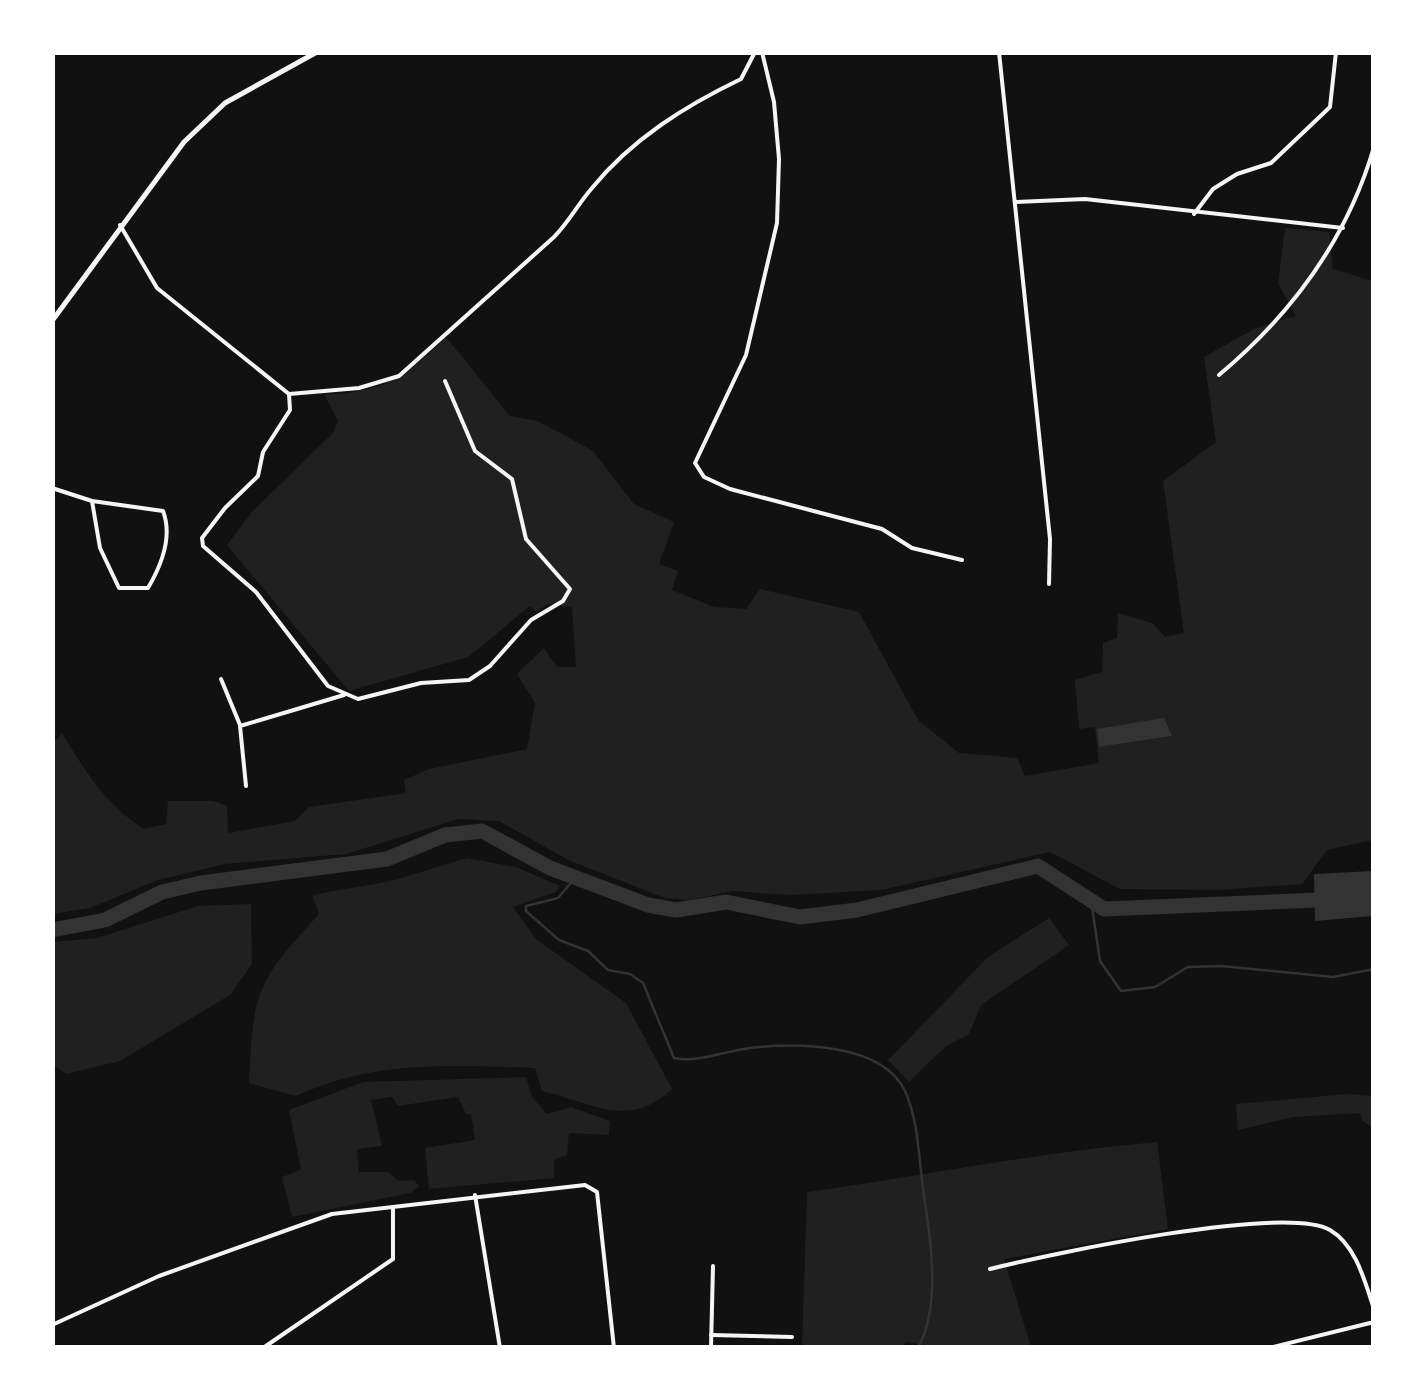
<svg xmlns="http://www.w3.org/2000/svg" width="1426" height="1400" viewBox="0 0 1426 1400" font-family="Raleway,sans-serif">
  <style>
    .green { fill: #202020; fill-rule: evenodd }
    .water { fill: #333 }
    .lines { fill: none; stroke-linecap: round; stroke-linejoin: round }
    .stream { stroke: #333; stroke-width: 2.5 }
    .river { stroke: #333; stroke-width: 15 }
    .minor { stroke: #f5f5f5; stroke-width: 4 }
    .tertiary { stroke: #f5f5f5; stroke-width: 5 }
  </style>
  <rect width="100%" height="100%" fill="#111"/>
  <!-- green -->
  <g class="green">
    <path d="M1285 228 1329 232 1333 269 1373 281V840L1327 850 1302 884 1217 890 1120 889 1050 852 881 890 788 895 732 891 690 900 665 898 570 861 499 821 458 819 346 854 225 864 158 880 90 908 53 914V744L62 733C85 771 105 804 144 829L166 824 168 801H213L227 806 228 833 295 821 309 807 406 793 404 780 429 769 527 749 535 703 517 674 544 648 557 667H576L572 607 548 604 536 612 530 606 468 657 349 691 227 545 252 512 334 432 338 421 325 395C388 391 402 379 446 337L510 416 538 421 593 451 634 504 674 522 659 564 678 571 672 590 714 607 746 609 760 589 859 612 918 720 959 753 1017 758 1025 776 1099 763 1095 727 1079 729 1075 680 1102 672 1103 643 1117 638 1118 613 1152 623 1165 637 1184 633 1163 481 1216 442 1204 357 1256 328 1296 316 1278 283ZM1164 719 1172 736 1099 747 1097 730Z"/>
    <path d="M467 858 516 867 560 886 556 892 513 907 536 939 626 1003 672 1089C629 1130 593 1103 542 1091L535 1068C453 1065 372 1060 296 1096L249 1083C254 989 255 984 319 914L312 895 391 881Z"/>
    <polygon points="251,904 252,964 230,995 120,1061 66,1074 53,1064 53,942 97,938 198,906"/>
    <polygon points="1049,918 1069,945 981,1005 969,1034 946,1046 909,1082 888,1060 988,957"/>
    <polygon points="526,1077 532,1097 547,1114 571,1107 610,1121 609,1135 569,1133 567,1155 554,1160 554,1178 429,1189 425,1148 475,1140 471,1114 466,1114 458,1097 398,1106 392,1097 371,1100 382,1146 357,1149 359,1172 389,1172 398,1181 414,1180 419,1186 410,1193 292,1217 282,1177 301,1170 289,1110 363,1082"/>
    <polygon points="1347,1094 1373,1096 1373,1127 1362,1121 1360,1113 1294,1117 1238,1130 1236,1104"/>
    <path d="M1157 1142 1168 1229 1004 1259 1031 1347 944 1348 906 1342 902 1347 802 1348 807 1192C925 1176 1038 1152 1157 1142Z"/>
  </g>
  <!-- water -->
  <g class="water">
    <polygon points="1164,718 1172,736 1099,747 1097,729"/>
    <polygon points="1373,871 1373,916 1315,921 1314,874"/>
  </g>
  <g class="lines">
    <!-- stream -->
    <g class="stream">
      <path d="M575 878 558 898 526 906V911L559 940 588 951 608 970 630 974 643 983 674 1058C697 1063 726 1051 750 1048 794 1043 882 1042 905 1091 919 1121 919 1164 924 1196 931 1242 941 1305 918 1348"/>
      <polyline points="1091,900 1100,961 1121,991 1155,987 1188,967 1221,966 1333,977 1374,969"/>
    </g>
    <!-- river -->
    <polyline class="river" points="52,930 105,920 162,892 201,883 387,859 445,835 482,831 550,868 648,905 676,910 726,902 800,917 857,910 1038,866 1104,909 1341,899 1374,893"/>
    <!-- minor -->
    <g class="minor">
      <polyline points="762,52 774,102 779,159 777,223 746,355 695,463 704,477 730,489 882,529 912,548 962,560"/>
      <polyline points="999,52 1050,539 1049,584"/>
      <polyline points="1015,202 1085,199 1343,228"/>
      <polyline points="1194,214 1213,189 1237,174 1271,163 1330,107 1336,52"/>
      <polyline points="120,225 157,288 289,394 290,410 263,452 258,476 225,508 202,538 203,546 256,592 328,686 358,699 421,683 469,680 490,666 531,620 563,601 570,589 526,539 512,479 475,451 445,381"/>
      <path d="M1219 375C1292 314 1347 239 1374 147"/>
      <path d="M289 394 359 388 399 376 554 237C569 222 578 204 592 188 632 139 685 106 741 79L755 52"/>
      <path d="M52 488 92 501 163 511C173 537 161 566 148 588H119L100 548 92 501"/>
      <polyline points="221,679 240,725"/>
      <polyline points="246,786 240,726 344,695"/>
      <polyline points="475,1195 500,1348"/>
      <path d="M990 1269C1050 1254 1284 1204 1330 1230 1356 1245 1365 1282 1374 1309"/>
      <polyline points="52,1325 159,1276 332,1214 585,1185 597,1192 614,1348"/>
      <polyline points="711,1335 792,1337"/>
      <polyline points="263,1348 393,1259 393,1207"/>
      <polyline points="711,1348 713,1266"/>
      <polyline points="1269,1348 1374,1322"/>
    </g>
    <!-- tertiary -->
    <polyline class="tertiary" points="52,321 184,142 225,103 317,52"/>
  </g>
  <!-- border -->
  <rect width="1426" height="1400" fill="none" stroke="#ffffff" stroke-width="110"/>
</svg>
